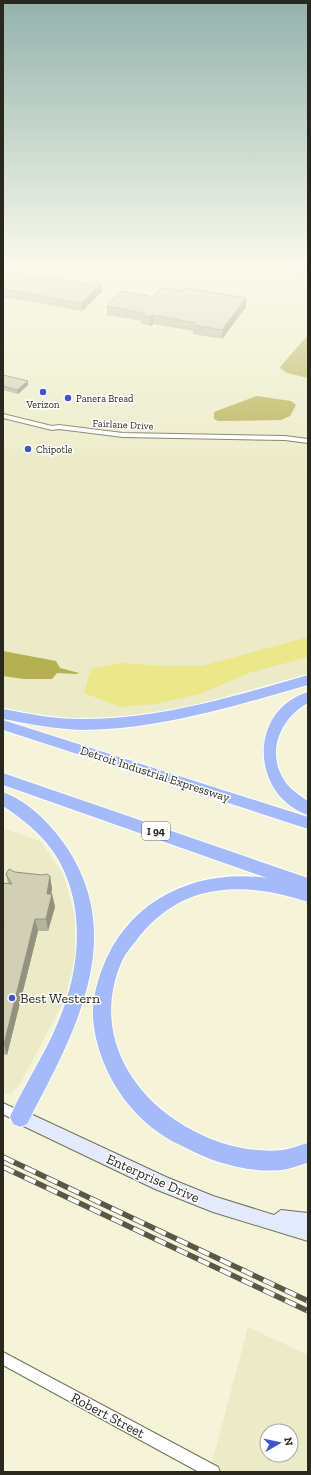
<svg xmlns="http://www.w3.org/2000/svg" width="311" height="1475" viewBox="0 0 311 1475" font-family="'Zilla Slab',serif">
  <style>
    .built { fill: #ecebc7; fill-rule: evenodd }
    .green { fill: #ece789 }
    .water { fill: #b5b051 }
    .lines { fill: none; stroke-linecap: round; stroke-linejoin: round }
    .minor-casing { stroke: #717158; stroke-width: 2 }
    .tertiary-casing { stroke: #717158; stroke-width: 2 }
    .secondary-casing { stroke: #717158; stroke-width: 2 }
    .motorway-casing { stroke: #fff; stroke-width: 2 }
    .minor { fill: #fff; fill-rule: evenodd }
    .tertiary { fill: #fff; fill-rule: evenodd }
    .secondary { fill: #e4eafd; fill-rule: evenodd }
    .motorway { fill: #a5baf9; fill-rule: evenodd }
    .rail-casing { stroke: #585849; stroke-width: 5.5 }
    .rail { stroke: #fff; stroke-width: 4; stroke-dasharray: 12; stroke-linecap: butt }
    .wall { fill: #b4b39c }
    .shaded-wall { fill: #92927f }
    .building { fill: #d1d0b5; stroke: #92927f }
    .poi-dot { fill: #4055c8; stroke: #fff; stroke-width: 1.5 }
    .labels { text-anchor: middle; stroke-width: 3; stroke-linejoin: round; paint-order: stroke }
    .far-poi-label { font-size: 10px; fill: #28281e; stroke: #fff; text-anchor: start }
    .far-street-label { font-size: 10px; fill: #28281e; stroke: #fff }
    .shield { fill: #fff; stroke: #686862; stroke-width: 1 }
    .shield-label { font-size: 11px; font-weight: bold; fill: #28281e }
    .street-label { font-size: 12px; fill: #28281e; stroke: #fff }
    .near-poi-label { font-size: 14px; fill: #28281e; stroke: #fff; text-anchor: start }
    .near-street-label { font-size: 14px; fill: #28281e; stroke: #fff }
  </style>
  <rect width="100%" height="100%" fill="#f5f4d8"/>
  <!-- built -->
  <g class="built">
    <polygon points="3,268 286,268 308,272 308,674 177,710 144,716 74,718 41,716 3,707"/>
    <polygon points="3,828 40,841 63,874 75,916 75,957 65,999 21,1082 11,1094 3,1093"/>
    <path d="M248 1327 308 1355V1472H213L210 1470ZM267 1431H291V1455H267Z"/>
  </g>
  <!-- green -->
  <g class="green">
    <polygon points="236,268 283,268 308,273 308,285"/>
    <polygon points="308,637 308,657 249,673 200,694 155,704 120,707 84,693 91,669 120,663 163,666 202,666"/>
  </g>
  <!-- water -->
  <g class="water">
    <polygon points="308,335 308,378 287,373 280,368 281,366"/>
    <polygon points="257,396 291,401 296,405 290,416 281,420 218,421 214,419 214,412"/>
    <polygon points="3,651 56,661 60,668 79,673 76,674 57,673 52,679 24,679 3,676"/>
  </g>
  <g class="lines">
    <!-- minor casing -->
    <g class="minor-casing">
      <g id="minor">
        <polygon points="3,1103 24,1113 26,1117 24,1121 20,1123 3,1114"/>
        <polygon points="3,1352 218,1467 220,1472 199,1472 3,1365"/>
      </g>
    </g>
    <!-- tertiary casing -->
    <g class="tertiary-casing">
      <polygon id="tertiary" points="3,414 52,426 59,425 123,433 285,436 308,439 308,443 285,440 123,437 59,429 52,430 3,418"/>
    </g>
    <!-- secondary casing -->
    <g class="secondary-casing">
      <g id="secondary">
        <polygon points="292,268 308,269 308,273 293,269"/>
        <polygon points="20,1109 166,1177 213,1196 274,1215 281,1210 308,1213 308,1241 213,1212 155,1189 15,1122 12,1117 15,1112"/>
      </g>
    </g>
    <!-- motorway casing -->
    <g class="motorway-casing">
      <g id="motorway">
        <path d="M308 675V685C234 706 159 730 81 730 55 729 29 724 3 719V709C29 714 55 719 81 719 159 720 234 696 308 675Z"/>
        <path d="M308 692V703C282 717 266 750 283 778 288 788 299 795 308 801V815C250 795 248 710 308 692Z"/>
        <polygon points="3,720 308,817 308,829 3,730"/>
        <path d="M3 773 308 878V902C273 891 237 884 201 894 175 901 151 920 136 941 131 947 125 954 122 961 91 1031 130 1098 194 1131 220 1145 252 1153 282 1150 291 1149 299 1145 308 1143V1163C299 1165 291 1169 282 1170 249 1173 214 1163 186 1148 178 1144 169 1140 162 1135 124 1110 97 1065 93 1019 92 1002 96 985 102 969 128 899 196 868 267 878L3 785Z"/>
        <path d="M3 792C26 800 49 822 63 842 131 937 73 1035 27 1124L20 1127 13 1124 10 1117C24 1084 45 1055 58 1022 83 965 88 888 43 839 31 826 18 816 3 806Z"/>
      </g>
    </g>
    <!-- minor -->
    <use href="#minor" class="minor"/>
    <!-- tertiary -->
    <use href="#tertiary" class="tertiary"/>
    <!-- secondary -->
    <use href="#secondary" class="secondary"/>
    <!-- motorway -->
    <use href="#motorway" class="motorway"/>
    <!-- rail casing -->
    <g class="rail-casing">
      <g id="rail">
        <polyline points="3,1157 308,1301"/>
        <polyline points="3,1167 308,1311"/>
      </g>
    </g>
    <!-- rail -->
    <use href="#rail" class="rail"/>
  </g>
  <!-- wall -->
  <g class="wall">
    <polygon points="3,269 18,272 19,274 102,292 82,311 3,297"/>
    <polygon points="153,297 246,298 246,307 222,339 193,334 193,331 153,324 151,326 141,324 141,321 107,315 107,306"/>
    <polygon points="3,375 28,381 28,385 18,394 3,390"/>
    <polygon points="15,872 50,876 52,889 51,894 52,894 55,907 48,931 38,931 7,1055 3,1054 3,883 8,884 6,874"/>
  </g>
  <!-- shaded-wall -->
  <g class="shaded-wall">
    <polygon points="102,283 102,292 82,311 82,303"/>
    <polygon points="246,298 246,307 222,339 222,330"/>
    <polygon points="153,315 153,324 151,326 151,317"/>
    <polygon points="28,381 28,385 18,394 17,390"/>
    <polygon points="50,876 52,889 49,906 47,894"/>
    <polygon points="52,894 55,907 48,931 46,919"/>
    <polygon points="35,919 38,931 7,1055 4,1044"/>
  </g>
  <!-- building -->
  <g class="building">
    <polygon points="3,269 18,272 16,274 51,280 54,278 90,284 92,282 102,283 82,303 3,289"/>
    <polygon points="161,288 182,291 185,288 246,298 222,330 194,325 195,323 153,315 151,317 141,315 143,313 107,306 122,291 153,297"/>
    <polygon points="3,375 28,381 17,390 3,386"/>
    <polygon points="9,869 15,872 42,875 47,874 50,876 47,894 52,894 46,919 35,919 4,1044 3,1044 3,927 4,922 3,921 3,883 12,884 6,874"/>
  </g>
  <!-- sky -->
  <linearGradient id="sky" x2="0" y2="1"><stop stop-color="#93b2ac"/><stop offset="0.56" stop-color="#fafaed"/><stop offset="1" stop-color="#fafaed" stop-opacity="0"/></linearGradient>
  <rect width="311" height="475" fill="url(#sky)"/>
  <!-- markers -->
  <g class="poi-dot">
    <circle cx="43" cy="392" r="4"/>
    <circle cx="68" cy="398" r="4"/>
    <circle cx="28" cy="449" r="4"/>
    <circle cx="12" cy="998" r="4"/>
  </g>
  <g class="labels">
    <!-- far-poi labels -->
    <g class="far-poi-label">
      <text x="76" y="402">Panera Bread</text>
      <text x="43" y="408" text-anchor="middle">Verizon</text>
      <text x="36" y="453">Chipotle</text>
    </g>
    <!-- far-street labels -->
    <g class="far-street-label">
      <text transform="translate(123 424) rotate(3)" y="4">Fairlane Drive</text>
    </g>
    <!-- shield labels -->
    <rect class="shield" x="142" y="822" width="28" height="18" rx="3"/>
    <g class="shield-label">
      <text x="156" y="835">I 94</text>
    </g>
    <!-- street labels -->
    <g class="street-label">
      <text transform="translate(155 774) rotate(18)" y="4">Detroit Industrial Expressway</text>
    </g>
    <!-- near-poi labels -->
    <g class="near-poi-label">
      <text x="20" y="1003">Best Western</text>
    </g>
    <!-- near-street labels -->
    <g class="near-street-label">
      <text transform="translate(153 1178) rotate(24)" y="5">Enterprise Drive</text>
      <text transform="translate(108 1415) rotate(28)" y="5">Robert Street</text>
    </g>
  </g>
  <!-- border -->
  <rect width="311" height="1475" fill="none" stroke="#28281e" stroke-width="8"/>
  <!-- north arrow -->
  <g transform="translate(279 1443) rotate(81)"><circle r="19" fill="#ffffff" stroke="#a9a9a5"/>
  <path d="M0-3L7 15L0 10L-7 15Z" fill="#4055c8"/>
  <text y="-6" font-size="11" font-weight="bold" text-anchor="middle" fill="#28281e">N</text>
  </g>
</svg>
